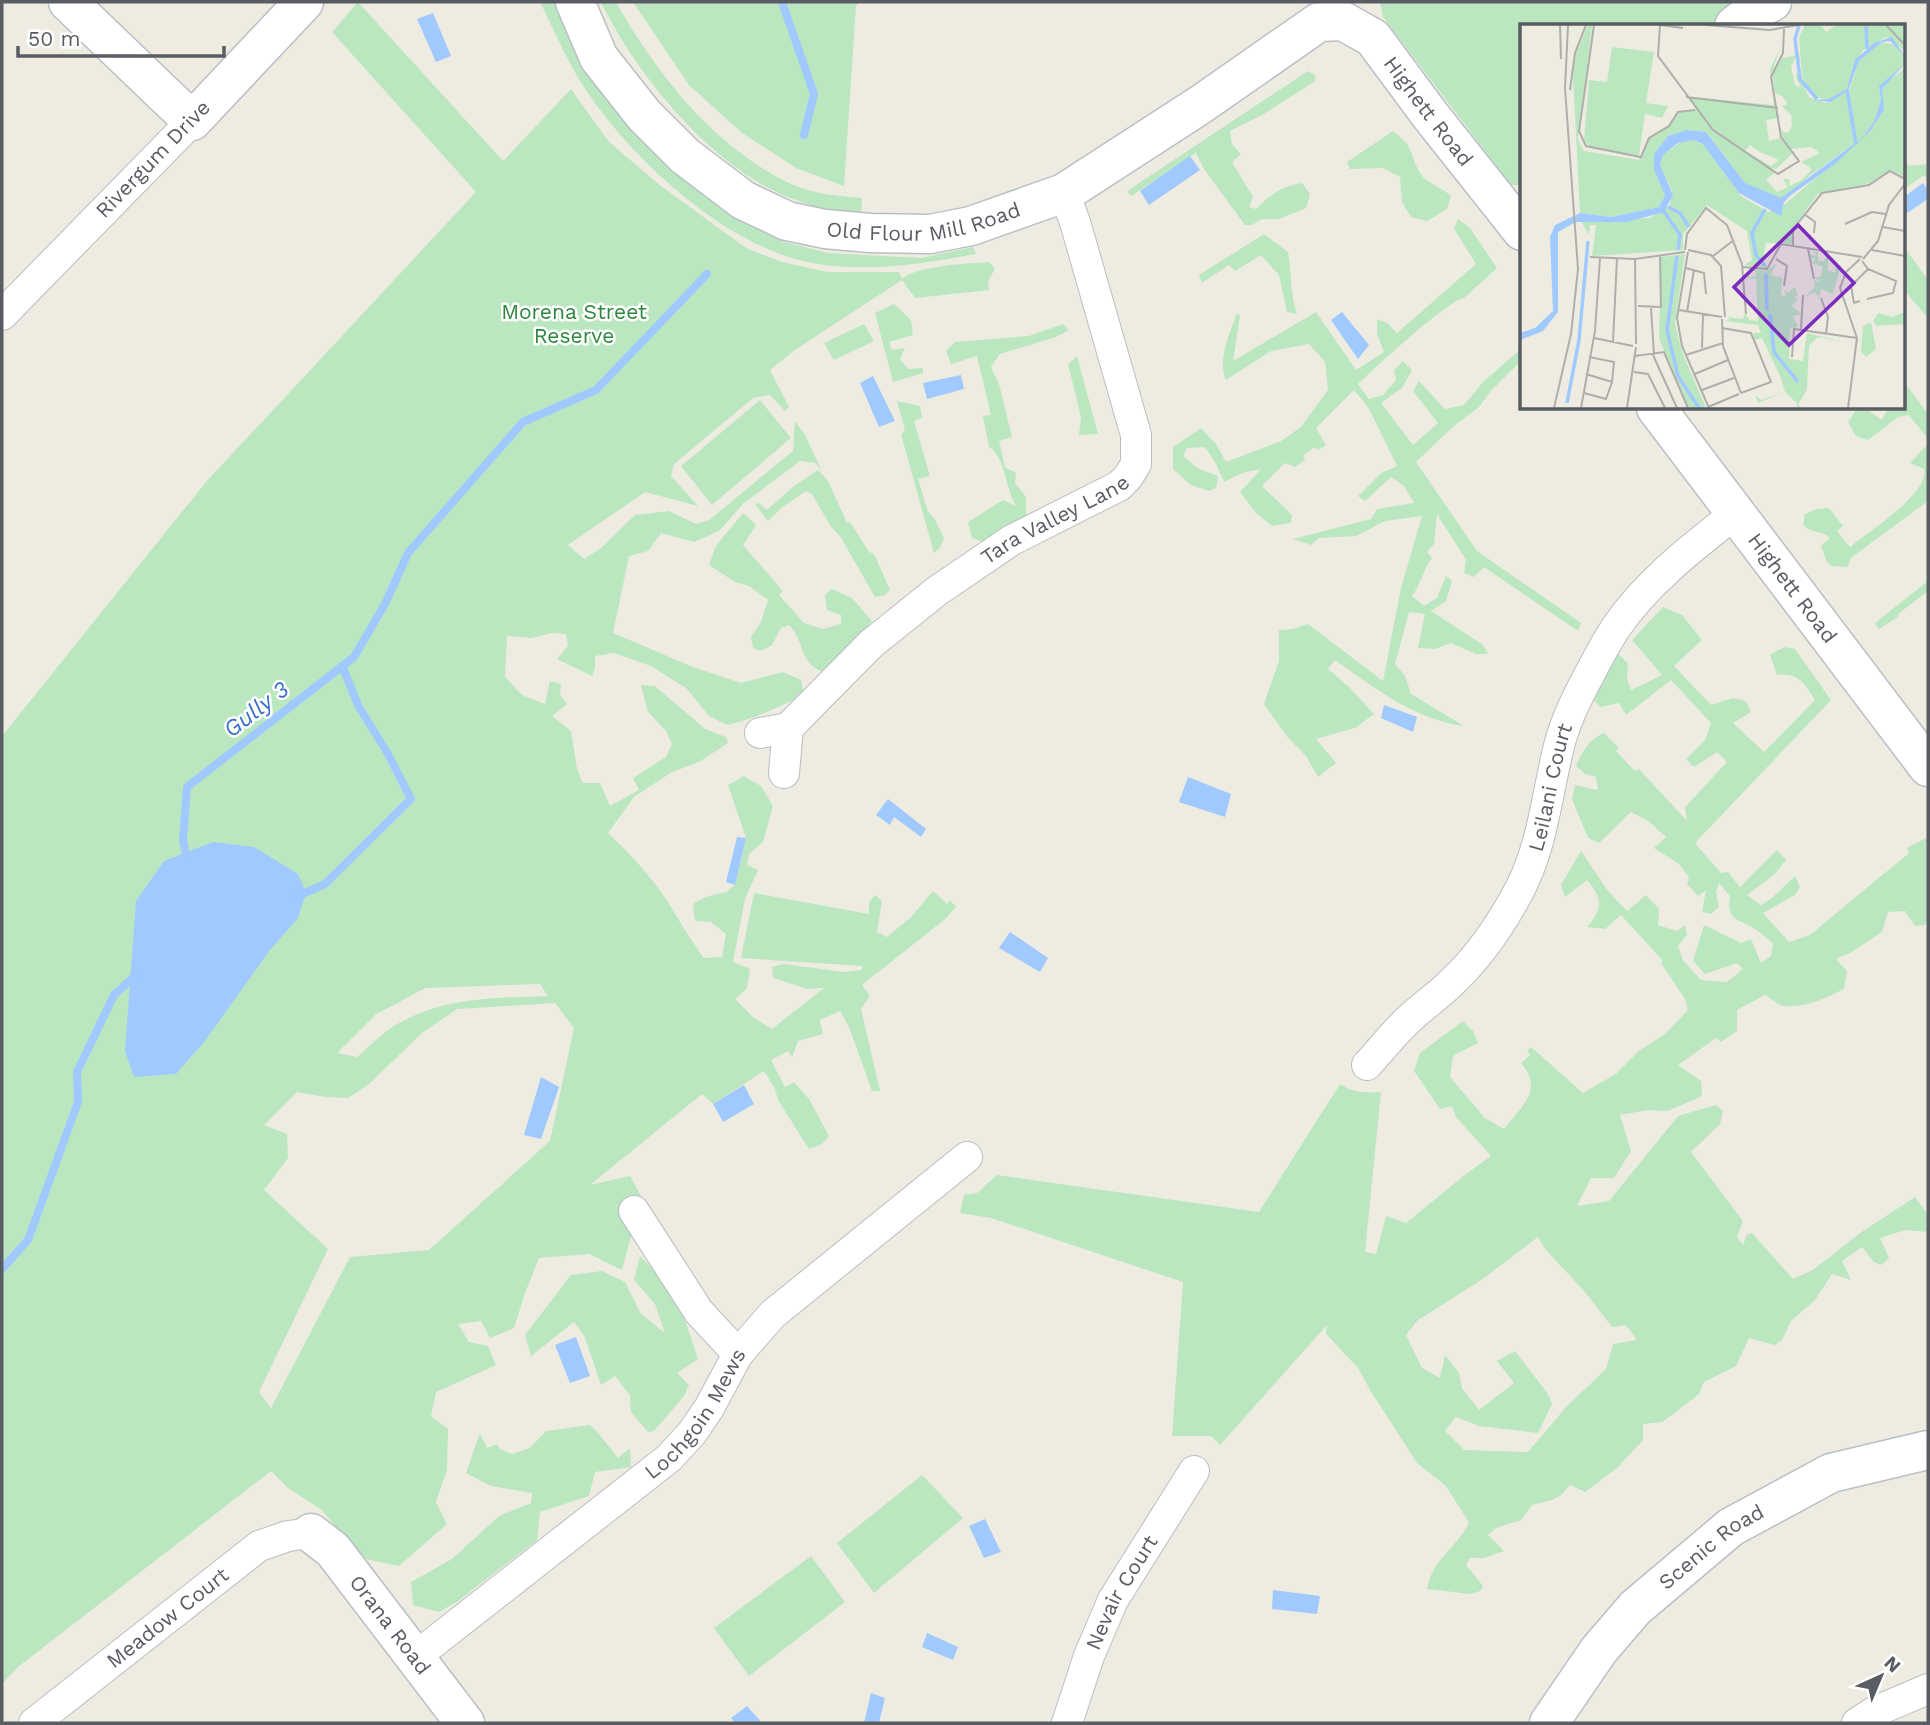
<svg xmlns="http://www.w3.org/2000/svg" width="1930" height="1725" viewBox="0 0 1930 1725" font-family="'Work Sans',sans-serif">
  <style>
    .green { fill: #bae7c0; fill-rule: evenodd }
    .water { fill: #9fc9ff }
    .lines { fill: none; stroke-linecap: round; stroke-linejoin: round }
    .stream { stroke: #9fc9ff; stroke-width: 8 }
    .street-casing { stroke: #bbbdc3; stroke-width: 32 }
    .secondary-casing { stroke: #bbbec6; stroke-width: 41 }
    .street { stroke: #fff; stroke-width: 30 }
    .secondary { stroke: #fff; stroke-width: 38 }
    .labels { text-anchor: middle; stroke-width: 5; stroke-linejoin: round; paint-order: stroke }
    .street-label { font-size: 21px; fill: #595c63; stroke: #fff }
    .park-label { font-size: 21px; fill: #2e853d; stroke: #fff }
    .water-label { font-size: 23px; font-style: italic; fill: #396eca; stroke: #fff }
    .inset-river { fill: none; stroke: #9fc9ff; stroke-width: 3.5 }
    .inset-road { fill: none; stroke: #aeaeaa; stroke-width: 2 }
    .view { fill: #7b2cbf; fill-opacity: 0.15; stroke: #7b2cbf; stroke-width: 3.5 }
    .inset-edge { fill: none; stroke: #595c63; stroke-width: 3.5 }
  </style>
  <rect width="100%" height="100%" fill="#eeece0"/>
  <!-- green -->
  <g class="green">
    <path d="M358 2 503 161 571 89 609 142 661 186 746 248 782 262 828 272H899L902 279C918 265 967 264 989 262L995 269 988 281 989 290 915 298 902 280 795 350 770 370 789 407 785 411 770 395 753 398 674 464 671 476 698 506 645 492 568 545 584 559 601 548 635 515 669 511 696 524 709 520 793 451 795 421 805 435 822 471 815 463 800 461 744 503 719 531 694 542 661 533 648 551 629 556 613 633 693 667 741 683 783 672 801 680 804 694C779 708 755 718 727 725L709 716 686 688 651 666 614 653 595 656V668L592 676 557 659 568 646 566 634 552 633 531 638 507 636 505 677 522 695 545 704 550 681 561 684 560 695 567 704 552 716 571 731 577 769 583 783H600L610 806 639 790 633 778 666 757 672 744 666 731 648 712 641 685 655 686 705 729 726 737 728 743 699 762 672 772 634 797 608 833C634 857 660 886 677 917 686 932 694 944 704 958L722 957 726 934 711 922 695 921 693 904 706 897 726 892 735 885 746 838 728 785 744 776 761 786 773 806 763 842 749 854 747 865 758 870 745 899 733 962 750 969 747 988 735 999 754 1018 772 1029 824 988 807 989 773 978 772 967 784 964 844 972 861 970 863 966 741 958 754 893 869 914V902L875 895 882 901 877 932 887 937 912 916 933 891 947 904 950 900 956 907 944 920 862 985 870 996 861 1009 880 1091H872L849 1027 840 1011 820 1020 823 1034 798 1041 792 1057 788 1051 771 1060 785 1087 794 1082 809 1099 829 1136 822 1144 809 1149 778 1100 775 1089 764 1071 713 1104 702 1094 590 1185 630 1176 644 1202 630 1240 622 1270 589 1254 539 1258 525 1293 514 1328 490 1338 481 1321 458 1324 469 1342 488 1346 496 1365 436 1392 431 1416 448 1429 447 1470 436 1502 447 1524 399 1566 361 1558 322 1510 288 1488 271 1471 18 1667 2 1684V736L206 482 476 192 332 32ZM540 984 548 996C495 998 441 997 394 1026 381 1034 369 1047 357 1057L337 1053 375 1015 425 988ZM555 1003 574 1028 550 1141 429 1250 350 1257 271 1408 259 1392 328 1249 264 1190 288 1158 287 1134 264 1125 297 1092 325 1097 348 1098 369 1084 422 1033 457 1009Z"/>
    <path d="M540 2H554L576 48 677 174 725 211 781 241 828 253 921 258 973 247 976 254C922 264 867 273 812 263 721 246 617 147 573 69 561 47 551 24 540 2Z"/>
    <path d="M601 2H616C655 72 714 147 789 183 812 194 837 196 862 198L861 214C837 211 815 208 793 199 713 169 637 76 601 2Z"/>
    <polygon points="633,2 860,2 856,6 844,186 796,168 742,133 689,85"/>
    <polygon points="1380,2 1739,2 1713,26 1522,26 1522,185 1511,185 1383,17"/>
    <path d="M1308 71 1316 76 1314 82 1262 115 1230 131 1232 144 1241 154 1232 162 1253 197 1249 207 1256 209C1269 195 1283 186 1302 183L1310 194 1306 208 1279 219H1262L1252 225H1245L1204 169 1196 153 1131 196 1127 191Z"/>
    <path d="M1393 131C1398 136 1406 141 1409 147 1414 158 1415 167 1423 177 1432 186 1443 188 1451 196L1447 209 1427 221 1411 217 1402 202 1400 177 1383 168 1350 169 1347 162Z"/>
    <polygon points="1904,159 1909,166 1928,164 1928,180 1924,175 1904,189"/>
    <path d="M1458 219 1470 228 1497 268 1464 298C1448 300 1374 369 1358 384L1369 399 1383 395 1396 380 1394 370 1403 361 1412 370 1402 388 1381 403 1413 445 1438 423 1413 391 1419 381 1445 409 1464 405 1483 382 1522 348V360L1490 392 1479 407 1455 425 1416 462 1477 551 1581 623 1578 631 1484 567 1474 577 1464 573 1466 560 1437 514 1434 544 1427 552 1432 558C1423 570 1421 584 1412 596L1424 606 1437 598 1446 576 1452 581 1446 601 1431 611 1483 645 1488 654H1476L1451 643 1435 649 1418 648 1425 614 1409 612 1395 664 1405 676 1411 694 1464 726C1413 719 1375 688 1335 660L1328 669 1349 687 1374 714 1355 728 1316 739 1336 763 1318 777 1306 756 1288 738 1264 704 1279 661V630L1293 629 1308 624 1383 681 1401 588 1422 516 1385 521 1356 536 1319 538 1311 545 1293 539 1371 519 1377 509 1414 503 1404 486 1391 477 1365 501 1358 496 1381 473 1397 466 1368 407 1354 390 1316 428 1326 445 1318 450 1315 447 1303 455 1305 460 1295 467 1285 463 1262 486 1292 515 1291 523 1272 526 1257 514 1240 492 1261 469 1245 472 1224 482 1216 464 1205 447 1187 448 1183 456 1197 468 1218 476 1216 488 1209 491 1191 485 1173 469V447L1201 428 1216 444 1226 462 1281 441 1301 427 1328 390 1325 362 1309 344 1271 351 1226 380C1217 358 1230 334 1237 313L1240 316 1233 361 1316 312 1356 370 1384 352 1377 334V319L1387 323 1397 333 1476 264 1454 229Z"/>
    <path d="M1264 234 1288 252C1292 272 1290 295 1297 314L1287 312 1279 275 1261 255 1235 271 1229 265 1202 283 1199 275Z"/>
    <polygon points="1904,247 1928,280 1928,318 1904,290"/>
    <polygon points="894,304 911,320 913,335 889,342 892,350 905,348 900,359 908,369 923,368 923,373 893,382 875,313"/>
    <polygon points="864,324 874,341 834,360 824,343"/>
    <path d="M1063 324 1069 330 1056 337 1000 354 991 367 999 384 1012 437 999 441 1005 467 1016 473 1015 483 1026 497V515L984 542 972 538 968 522 1003 500 1016 506C1005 488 1006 458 989 447L983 416 991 415 977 356 951 364 946 351 955 342 1029 336Z"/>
    <polygon points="1077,356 1098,434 1079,435 1081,417 1068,364"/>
    <polygon points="1904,382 1928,414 1928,439 1909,415 1898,417 1868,440 1856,436 1848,422 1856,410 1869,411 1882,420 1888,408 1904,408"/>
    <polygon points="760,400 791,438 712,505 681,466"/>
    <polygon points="897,401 920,406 922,418 914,421 930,476 918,479 928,512 934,518 944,538 940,548 934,553 901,434 905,430"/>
    <path d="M1928 444V501L1852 557 1847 567 1831 566 1826 560 1821 546 1830 538C1821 530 1813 534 1803 525L1805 514 1817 509 1829 508 1843 526 1837 531 1850 547C1868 532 1930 493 1924 469L1910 463Z"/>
    <polygon points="818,470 828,481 847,523 850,522 869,552 874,554 890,590 885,595 875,597 840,536 832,528 812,494 806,491 781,508 768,521 755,504 759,503 767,510 794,486"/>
    <path d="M743 513 756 525 743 545 783 591 779 595 804 623 823 629 841 624V615L827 610 825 595 832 589 852 598 872 621 843 658 827 674C797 663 807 644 789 625L781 628 772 645 761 651 753 648 751 637 761 622 768 600 749 586 735 582 709 565 716 546Z"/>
    <polygon points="1928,581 1928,591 1898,614 1899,616 1879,629 1875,623"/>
    <path d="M1663 607 1682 615 1702 640 1674 666 1711 705 1733 698 1746 701 1751 712 1733 723 1764 752 1815 700C1805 684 1798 672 1777 675L1770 655 1784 647 1795 649 1831 700 1695 843 1721 873 1728 872 1740 887 1777 850 1783 857 1787 859 1774 875 1747 895 1761 905 1772 898 1795 876 1800 887 1795 895 1763 913 1789 942 1810 935 1909 853 1907 848 1928 837V921L1925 925 1915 926 1905 911 1888 912 1882 932 1850 953 1836 959 1847 971 1844 989C1826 998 1805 1008 1784 1006 1778 1005 1771 998 1765 995L1737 1010V1031L1721 1042 1716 1038 1678 1065 1701 1081 1702 1096 1668 1111 1648 1110 1620 1115 1631 1151 1614 1178H1591L1577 1206 1609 1201 1678 1116 1716 1105 1723 1111 1720 1124 1691 1152 1743 1221 1737 1237 1743 1245 1747 1235 1752 1233 1793 1279 1813 1270 1860 1233 1915 1197 1928 1215V1232L1905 1230 1880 1238 1889 1258 1881 1265 1874 1262 1862 1247 1842 1261 1851 1280 1832 1274 1815 1300 1791 1321 1782 1340 1775 1345 1749 1338 1736 1366 1704 1382 1699 1394 1673 1414 1662 1422 1643 1424V1440L1617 1468 1585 1492 1570 1485 1561 1495 1552 1500 1532 1505 1521 1520 1496 1528 1488 1535 1504 1551 1484 1558H1470L1466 1565 1483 1586 1480 1591 1471 1594 1427 1589C1433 1557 1456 1550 1469 1522L1445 1485 1417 1463 1370 1390 1358 1368 1326 1334 1327 1325 1220 1445 1211 1436H1172L1183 1282 991 1218 960 1213 964 1195 977 1193 997 1175 1259 1212 1340 1084C1354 1093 1365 1093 1381 1092L1365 1252 1376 1254 1386 1216 1406 1223 1466 1174 1491 1156 1456 1117 1452 1106 1440 1109 1414 1071 1420 1053 1463 1021 1473 1031 1478 1043 1453 1056 1450 1077 1485 1118 1504 1129C1522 1106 1544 1090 1521 1063L1530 1055 1527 1051 1531 1047 1583 1093 1616 1074 1640 1050 1665 1034 1688 1010 1685 999 1661 963 1663 961 1621 915 1605 929 1587 927C1603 909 1603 898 1587 880L1565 897 1561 885 1581 851 1608 891 1627 911 1646 895 1659 909 1658 925 1677 931 1685 925 1687 935 1678 946 1683 960 1701 980 1727 982 1743 969 1737 963 1705 974 1693 961 1704 925 1741 943 1751 939 1761 963 1771 956 1773 943C1767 938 1761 933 1755 929 1738 918 1726 922 1730 896L1719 883 1716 892 1719 907 1711 914 1702 912 1706 890 1698 896 1687 884 1689 877 1679 864 1654 848 1666 837 1648 821 1631 812 1599 843 1588 838 1572 799 1575 785 1598 790 1596 777 1585 774 1576 766C1582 752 1589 739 1604 733L1619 748 1616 751 1635 771 1639 769 1687 821 1685 807 1727 762 1717 752 1694 767 1686 759 1705 740 1711 723 1671 680 1626 715 1619 703 1601 707 1594 701 1617 653 1628 663 1627 679 1631 690 1662 675 1632 640ZM1538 1237 1545 1249 1585 1292 1612 1327 1626 1325 1637 1340 1613 1344 1606 1369 1567 1406 1528 1452 1464 1450 1445 1431 1456 1417 1479 1426 1538 1433 1552 1404 1548 1394 1515 1351 1497 1361 1514 1383 1479 1410 1462 1388 1459 1373 1445 1355 1440 1378 1422 1368 1406 1335 1418 1320 1480 1281Z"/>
    <polygon points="640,1256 651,1267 682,1311 698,1359 677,1373 689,1385 684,1396 654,1431 648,1432 631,1412 630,1395 615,1376 601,1385 584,1335 574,1322 531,1356 525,1335 571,1275 602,1271 625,1282 641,1314 665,1333 655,1304 634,1280"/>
    <polygon points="590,1425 599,1434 618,1458 630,1448 631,1467 595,1472 589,1496 540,1512 537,1540 458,1601 439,1612 413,1605 411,1582 452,1559 499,1516 531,1503 532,1493 491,1486 466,1473 480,1433 487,1448 497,1444 500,1449 512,1454 530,1448 546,1431"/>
    <polygon points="922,1475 963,1518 874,1593 837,1543"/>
    <polygon points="811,1556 845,1602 749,1676 714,1628"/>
  </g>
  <!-- water -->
  <g class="water">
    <polygon points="433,13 451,56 436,62 417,19"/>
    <polygon points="1190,156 1200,170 1149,205 1140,191"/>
    <polygon points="1923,183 1928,191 1928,199 1904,215 1904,197"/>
    <polygon points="1342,312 1369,345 1358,359 1331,320"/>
    <polygon points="961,375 964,389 927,399 923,383"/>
    <polygon points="873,376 895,421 879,427 860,383"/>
    <polygon points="1384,705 1417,717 1413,732 1381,718"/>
    <polygon points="1188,777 1231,794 1225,817 1179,802"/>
    <polygon points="888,799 926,829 921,837 894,817 890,825 876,815"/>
    <polygon points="737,837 746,838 735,885 726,882"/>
    <polygon points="213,842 254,847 298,874 306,893 298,918 270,950 204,1042 176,1074 134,1077 125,1051 136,901 164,861"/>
    <polygon points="1010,932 1048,958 1040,972 999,948"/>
    <polygon points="541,1077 559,1087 541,1139 524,1135"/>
    <polygon points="744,1085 754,1104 723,1122 713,1104"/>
    <polygon points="576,1337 590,1376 570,1383 555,1345"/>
    <polygon points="985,1519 1001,1552 984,1558 969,1526"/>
    <polygon points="1273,1590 1320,1596 1317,1614 1272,1609"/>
    <polygon points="927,1633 958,1647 953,1660 922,1647"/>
    <polygon points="871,1693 885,1698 879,1723 864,1723"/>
    <polygon points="747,1706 762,1723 735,1723 731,1718"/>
  </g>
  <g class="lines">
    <!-- stream -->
    <g class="stream">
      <polyline points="782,2 814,94 804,135"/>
      <polyline points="187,861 183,840 187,787 354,657 385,604 408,553 523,422 596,390 707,274"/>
      <polyline points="298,896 325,884 411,799 388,754 359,707 342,666"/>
      <polyline points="2,1269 28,1240 78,1102 77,1072 114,995 137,974"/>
    </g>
    <!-- street casing -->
    <g class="street-casing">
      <g id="street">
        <polyline points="2,315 192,121"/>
        <path id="s1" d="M788 728 871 644 937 591 1012 540 1119 486 1128 477 1136 464V435L1075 222 1064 193"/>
        <polyline points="760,733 788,728"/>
        <polyline points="784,773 788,728"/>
        <path id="s2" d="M1367 1065C1379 1052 1390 1038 1403 1025 1417 1010 1436 998 1451 983 1479 957 1502 923 1520 889 1543 844 1547 794 1559 746 1565 722 1576 699 1588 677 1597 660 1606 642 1617 626 1648 581 1693 547 1736 513"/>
        <polyline points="634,1211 699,1312 738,1354"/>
        <path id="s3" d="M415 1657 669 1458 692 1433 709 1408 738 1354 773 1314 967 1157"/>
        <path id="s4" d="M34 1723 259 1546 288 1536 311 1533"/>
        <path id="s5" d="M1067 1723 1089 1656 1113 1600 1194 1471"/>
        <polyline points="1857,1723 1874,1712 1928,1689"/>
      </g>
    </g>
    <!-- secondary casing -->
    <g class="secondary-casing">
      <g id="secondary">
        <polyline points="68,2 192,121 304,2"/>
        <path id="s6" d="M575 2 599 58 644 115 685 156 743 200 787 221 825 229 870 233 930 234 971 226 1064 193 1200 105 1319 22 1343 21 1373 38 1430 115 1522 231"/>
        <polyline points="1734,26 1753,11 1772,2"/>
        <path id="s7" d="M1656 408 1928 767"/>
        <path id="s8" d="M311 1533 333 1550 465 1723"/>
        <path id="s9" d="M1549 1723 1599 1650 1635 1608 1731 1527 1831 1473 1928 1450"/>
      </g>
    </g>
    <!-- street -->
    <use href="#street" class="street"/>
    <!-- secondary -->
    <use href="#secondary" class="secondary"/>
  </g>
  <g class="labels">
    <!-- street labels -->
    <g class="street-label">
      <text dy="7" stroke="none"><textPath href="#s6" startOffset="1055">Highett Road</textPath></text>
      <text transform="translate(153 159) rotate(-46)" y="7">Rivergum Drive</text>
      <text dy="7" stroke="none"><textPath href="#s6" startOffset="452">Old Flour Mill Road</textPath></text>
      <text dy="7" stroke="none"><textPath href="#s1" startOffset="341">Tara Valley Lane</textPath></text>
      <text dy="7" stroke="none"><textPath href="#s7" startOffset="226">Highett Road</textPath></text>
      <text dy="7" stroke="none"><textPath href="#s2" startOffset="341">Leilani Court</textPath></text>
      <text dy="7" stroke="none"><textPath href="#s3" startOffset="374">Lochgoin Mews</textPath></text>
      <text dy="7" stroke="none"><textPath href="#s9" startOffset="242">Scenic Road</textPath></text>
      <text dy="7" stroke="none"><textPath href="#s5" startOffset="142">Nevair Court</textPath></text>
      <text dy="7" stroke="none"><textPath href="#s4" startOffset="170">Meadow Court</textPath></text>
      <text dy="7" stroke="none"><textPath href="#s8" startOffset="122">Orana Road</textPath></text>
    </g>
    <!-- park labels -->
    <g class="park-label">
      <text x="574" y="319">Morena Street<tspan x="574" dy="24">Reserve</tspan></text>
    </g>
    <!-- water labels -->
    <g class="water-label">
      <text transform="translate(256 709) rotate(-38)" y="8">Gully 3</text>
    </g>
  </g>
  <!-- overview -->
  <g transform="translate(1520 24)">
    <rect width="385" height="385" fill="#eeece0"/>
    <path d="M68 1H72L58 115 64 127 119 136 129 115 150 102 159 88 176 86 170 73 254 81 250 45 260 25 253 45 262 34 274 32 277 24 281 38 276 33 271 42 275 61 281 64 276 53 277 48 289 73 306 79 329 67 339 37 362 18 375 21 385 32V40L359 63 361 76 354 98 342 114 289 152 261 180 225 159 186 108 166 106 148 112 134 130V146L145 171 139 183 91 193 60 189 53 53 56 29ZM252 45 255 69 262 72 268 80 262 82 271 91 272 101 268 109 262 107 263 115 271 125 291 123 300 129 281 138 292 145 283 155 270 162 269 155H263L268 163 257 168 246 155 256 148 249 143 256 145 273 129 260 114 249 117 246 96 259 94 253 69ZM230 121 240 128 259 136 251 142 225 127ZM285 1H301L306 8 316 1H385V27L366 13 342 27 327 65 309 76 295 73 282 53 279 13ZM92 23 134 28 126 79 148 82 142 94 125 90 119 131 73 125 64 116 69 56 87 58ZM385 44V153L371 146 350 159 298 170 272 205V220L246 219 243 236 248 244 224 241 232 236 227 207 187 181 163 210V226L72 232 76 201H70L69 211 61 197 130 194 150 181 152 167 140 141 143 131 161 118 174 116 186 122 221 172 248 188 263 182 351 106 361 88 362 63ZM294 228H298V237H304L308 229V247L315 248 316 242 321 241 313 270 301 265 299 274 295 268 285 273 295 263 294 256 300 259 295 253H300L303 243 292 239 296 234 291 235 289 230 297 232ZM165 230 155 299 162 328 186 384H169L139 315 141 233ZM256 240 251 251 263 254 261 271 266 272 264 265 268 269 275 263 278 271 274 274 278 275 272 282 282 290 273 292 278 303 270 304 269 335 283 337 287 309 324 318 298 313 289 322 287 365 278 381 282 384H277V379L265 368 238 379 235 371 241 376 265 368 261 354 242 314 235 316 233 309H241L238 301 205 297 210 295 207 293 223 295 225 289 229 296 238 297 236 255 226 254 236 252V248L228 244 245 247ZM385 288V300L356 302 353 297 358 289 372 293ZM351 298 356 325 346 333 341 327 343 302Z" fill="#bae7c0" fill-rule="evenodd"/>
    <path d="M372 13 385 32 370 17 362 18 339 37 328 67 310 78 294 76 309 75 327 65 335 36 354 19ZM385 40 362 65 364 85 351 106 315 140 271 171 264 178 261 192 219 169 183 120 174 116 158 119 143 131 140 141 153 171 144 188 107 198H56L38 208V288L23 307 0 316V309L15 304 33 287 30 213 35 201 60 189 91 193 139 183 145 171 134 146V130L148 112 166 106 186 108 225 159 261 174 342 114 354 98 361 76 359 62Z" fill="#9fc9ff"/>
    <path class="inset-river" d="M279 1 275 15 280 55 297 75M346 1 347 25M327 66 336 120M148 183 160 189 169 203M143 186 160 211 158 226M157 232 147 306 158 352 179 384M245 242 236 231 232 209 245 185M246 250 247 286M250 290 254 328 278 358M47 379 59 316 68 217"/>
    <path class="inset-road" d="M40 1 41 35M74 1 59 107 66 122 121 133 129 114 149 102 158 88 175 86M186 1 250 6 278 1M366 1 385 21M163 4 140 1 138 32 193 106 258 150 279 137 261 113 251 53 263 29 264 5M50 66 55 29 66 1M166 73 258 84M284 190 295 198 294 209M325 200 352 188 366 190M363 203 385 207M273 222V205L302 169 349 161 370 147 385 155M288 225 294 255M165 226 167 210 186 184 207 201 222 240 226 290M168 226 191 231 201 242 205 293M352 226 385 232M168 228 157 294 162 322 189 384M193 232 214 216M70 233 115 235 165 228M115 235 116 320M256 235 267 242 264 262M343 235 358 217 369 181 385 160M342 237 348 245 376 257 373 269 347 275M223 243 247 245 261 220 342 233M166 244 184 249 186 270M301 274 308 293 306 309M340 277 334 279 331 262 348 245M118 282 141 283 140 231M131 283 134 331M159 286 202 293M167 288 174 246M202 295 203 322 221 369M202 304 231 309 251 358 221 369M281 305 283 271M74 314 113 322M93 318 97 234M182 324 183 290M133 331 157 384M166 331 203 319M115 332 144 328 168 384M272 333 274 305 337 314M114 348 128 350 145 384M66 350 92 358M175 350 208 336M182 366 214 354M64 369 86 375 92 358 94 338 69 333M188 383 219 370M34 384 51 310 58 245 45 64 48 1M61 384 75 307 80 234M107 384 116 323M328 384 337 314 320 264 326 248 340 235"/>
    <path class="view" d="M278 201 334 259 269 321 214 263Z"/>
    <rect width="385" height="385" class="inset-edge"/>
  </g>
  <!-- border -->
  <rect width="1930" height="1725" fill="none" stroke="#595c63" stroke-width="7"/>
  <!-- north arrow -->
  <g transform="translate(1881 1676) rotate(44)" stroke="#ffffff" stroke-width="5" paint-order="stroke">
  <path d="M0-5L12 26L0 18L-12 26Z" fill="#595c63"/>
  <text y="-10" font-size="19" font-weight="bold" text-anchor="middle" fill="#595c63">N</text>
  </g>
  <!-- scale -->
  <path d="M18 46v10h206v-10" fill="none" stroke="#595c63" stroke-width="3.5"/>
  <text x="28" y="46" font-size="21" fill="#595c63" stroke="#ffffff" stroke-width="5" paint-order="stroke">50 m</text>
</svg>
